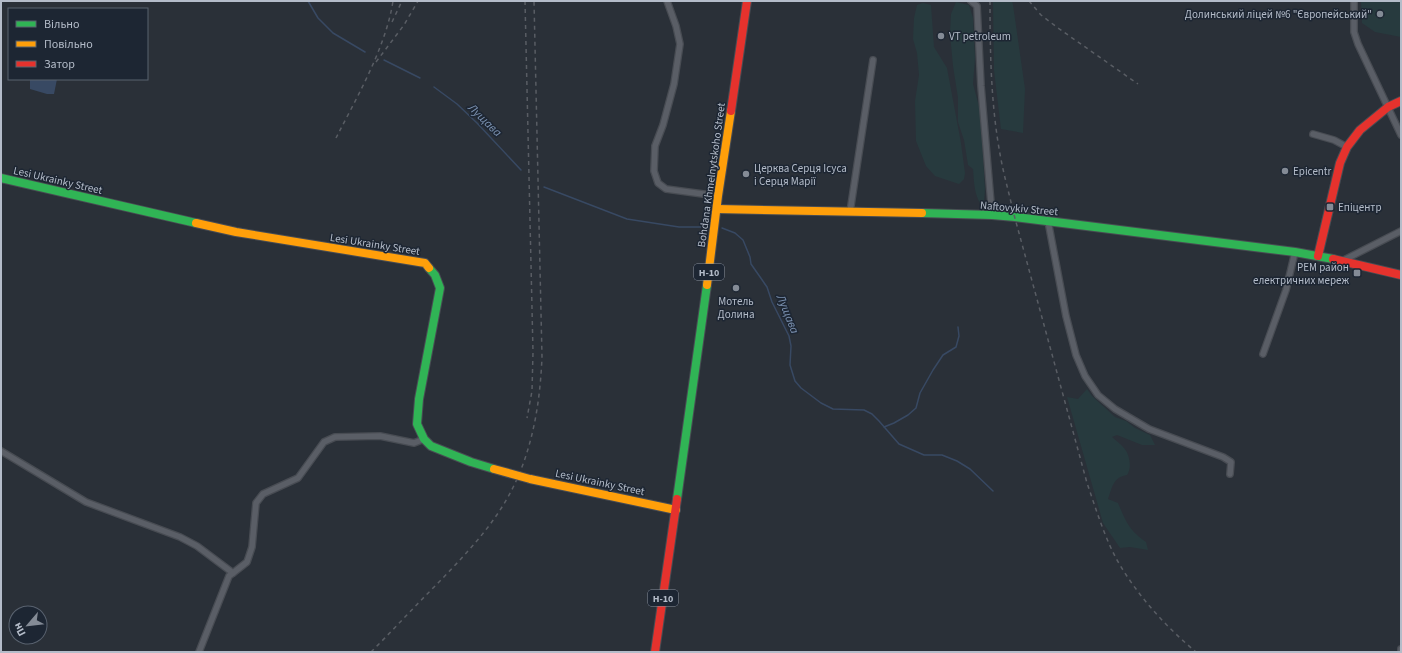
<svg xmlns="http://www.w3.org/2000/svg" width="1402" height="653" viewBox="0 0 1402 653" font-family="'Source Sans 3',sans-serif">
  <style>
    .green { fill: #273a3e }
    .water { fill: #384963 }
    .lines { fill: none; stroke-linecap: round; stroke-linejoin: round }
    .stream { stroke: #384963; stroke-width: 1.5 }
    .street-casing { stroke: #484c53; stroke-width: 8 }
    .fast-casing { stroke: #484c53; stroke-width: 10 }
    .slow-casing { stroke: #484c53; stroke-width: 10 }
    .jam-casing { stroke: #484c53; stroke-width: 10 }
    .street { stroke: #5a5e66; stroke-width: 5.5 }
    .fast { stroke: #30b455; stroke-width: 8 }
    .slow { stroke: #ff9f0a; stroke-width: 8 }
    .jam { stroke: #e5322d; stroke-width: 8 }
    .rail { stroke: #595d64; stroke-width: 1.5; stroke-dasharray: 4 4; stroke-linecap: butt }
    .slow-bridge-casing { stroke: #484c53; stroke-width: 10; stroke-linecap: butt }
    .slow-bridge { stroke: #ff9f0a; stroke-width: 8 }
    .poi-dot { fill: #848b96; stroke: #1d2633; stroke-width: 1.5 }
    .labels { text-anchor: middle; stroke-width: 3; stroke-linejoin: round; paint-order: stroke }
    .shield { fill: #1d2633; stroke: #878f9c; stroke-width: 1 }
    .shield-label { font-size: 10px; font-weight: bold; fill: #b4bcc9 }
    .poi-label { font-size: 11px; fill: #b4bcc9; stroke: #1d2633; text-anchor: start }
    .street-label { font-size: 11px; fill: #b4bcc9; stroke: #1d2633 }
    .water-label { font-size: 12px; font-style: italic; fill: #7c92b1; stroke: #1d2633 }
  </style>
  <rect width="100%" height="100%" fill="#2a3038"/>
  <!-- green -->
  <g class="green">
    <polygon points="993,1 1012,1 1013,5 1025,89 1023,133 1001,129 994,70"/>
    <polygon points="1361,1 1401,1 1401,37 1375,32 1362,23"/>
    <path d="M956 2 969 5 973 18 975 58 973 84 980 110 985 189 984 202 981 205C974 194 974 182 973 169L968 165 964 140 958 122V98L953 66 950 34 951 14Z"/>
    <polygon points="923,3 931,5 934,47 947,68 961,143 965,173 964,179 959,184 935,176 926,166 916,141 915,101 919,75 917,53 913,39 914,18 917,5"/>
    <path d="M1087 389 1092 396 1115 417 1126 421 1135 428 1150 435 1155 445H1142L1117 435 1112 437C1116 441 1121 444 1124 448 1130 455 1132 468 1127 475 1113 477 1112 488 1108 499L1118 503C1126 522 1129 530 1146 542L1148 550 1130 547 1120 548 1103 523 1067 397 1078 399Z"/>
  </g>
  <!-- water -->
  <polygon class="water" points="30,79 57,79 54,94 47,94 30,89"/>
  <g class="lines">
    <!-- stream -->
    <g class="stream">
      <polyline points="308,1 318,18 333,33 365,52"/>
      <polyline points="384,60 420,78"/>
      <polyline points="434,87 457,104 477,123 521,170"/>
      <polyline points="544,187 627,219 679,227 701,227"/>
      <polyline points="722,228 735,233 743,240 750,257 751,264 767,287 772,302 789,336 791,346 790,365 795,381 801,388 821,403 833,409 864,410 872,414 879,421 899,444 924,455 942,455 957,461 970,469 993,491"/>
      <polyline points="884,427 894,423 908,415 916,408 920,393 933,370 943,355 956,347 959,336 958,327"/>
    </g>
    <!-- street casing -->
    <g class="street-casing">
      <g id="street">
        <polyline points="667,1 676,26 680,44 674,84 663,125 655,146 654,171 658,183 666,189 718,196"/>
        <polyline points="971,1 977,6 981,86 992,215"/>
        <polyline points="1354,1 1354,32 1358,44 1401,135"/>
        <polyline points="1313,134 1334,140 1347,147"/>
        <polyline points="850,212 873,60"/>
        <polyline points="1048,221 1066,316 1076,355 1085,376 1098,395 1115,409 1149,429 1223,457 1231,462 1230,474"/>
        <polyline points="1342,261 1401,231"/>
        <polyline points="1263,354 1286,290 1295,252"/>
        <polyline points="1,451 86,502 180,537 197,546 233,573 247,562 252,547 256,503 263,494 298,478 324,442 335,437 380,436 414,443 424,439"/>
        <polyline points="199,652 229,576 233,573"/>
        <polyline points="1401,652 1401,649"/>
      </g>
    </g>
    <!-- fast casing -->
    <g class="fast-casing">
      <g id="fast">
        <polyline points="1,178 196,223"/>
        <polyline points="922,213 992,215 1015,217 1295,252 1333,259"/>
        <polyline points="429,268 435,275 440,288 419,399 417,424 424,439 431,446 471,462 494,469"/>
        <polyline points="677,499 707,285"/>
      </g>
    </g>
    <!-- slow casing -->
    <g class="slow-casing">
      <g id="slow">
        <polyline points="717,209 922,213"/>
        <polyline points="196,223 236,232 425,263 429,268"/>
        <polyline points="707,285 718,196 731,111"/>
        <polyline points="530,479 676,510"/>
      </g>
    </g>
    <!-- jam casing -->
    <g class="jam-casing">
      <g id="jam">
        <polyline points="731,111 747,1"/>
        <polyline points="1318,256 1340,163 1347,147 1360,130 1388,107 1401,101"/>
        <polyline points="1333,259 1401,275"/>
        <polyline points="655,652 677,499"/>
      </g>
    </g>
    <!-- street -->
    <use href="#street" class="street"/>
    <!-- fast -->
    <use href="#fast" class="fast"/>
    <!-- slow -->
    <use href="#slow" class="slow"/>
    <!-- jam -->
    <use href="#jam" class="jam"/>
    <!-- rail -->
    <g class="rail">
      <polyline points="525,1 533,352 532,391 527,418"/>
      <path d="M990 1C990 57 991 114 1003 169 1006 183 1010 197 1013 211L1087 483C1096 509 1104 536 1117 560 1137 595 1165 626 1196 652"/>
      <polyline points="1029,1 1041,15 1058,28 1138,84"/>
      <polyline points="392,22 402,1"/>
      <polyline points="376,62 404,25 418,1"/>
      <path d="M336 138C357 97 386 47 393 1"/>
      <path d="M371 652C394 629 416 605 439 582 464 556 490 529 508 497 532 454 540 405 542 357L534 1"/>
    </g>
    <!-- slow-bridge casing -->
    <g class="slow-bridge-casing">
      <polyline id="slow-bridge" points="494,469 530,479"/>
    </g>
    <!-- slow-bridge -->
    <use href="#slow-bridge" class="slow-bridge"/>
  </g>
  <!-- markers -->
  <g class="poi-dot">
    <circle cx="1380" cy="14" r="4"/>
    <circle cx="941" cy="36" r="4"/>
    <circle cx="1285" cy="171" r="4"/>
    <circle cx="746" cy="174" r="4"/>
    <rect x="1326" y="203" width="8" height="8" rx="2"/>
    <rect x="1353" y="269" width="8" height="8" rx="2"/>
    <circle cx="736" cy="288" r="4"/>
  </g>
  <g class="labels">
    <!-- shield labels -->
    <g class="shield">
      <rect x="694" y="264" width="30" height="16" rx="3"/>
      <rect x="648" y="590" width="30" height="16" rx="3"/>
    </g>
    <g class="shield-label">
      <text x="709" y="276">Н-10</text>
      <text x="663" y="602">Н-10</text>
    </g>
    <!-- poi labels -->
    <g class="poi-label">
      <text x="1372" y="18" text-anchor="end">Долинський ліцей №6 "Європейський"</text>
      <text x="949" y="40">VT petroleum</text>
      <text x="754" y="172">Церква Серця Ісуса<tspan x="754" dy="13">і Серця Марії</tspan></text>
      <text x="1293" y="175">Epicentr</text>
      <text x="1338" y="211">Епіцентр</text>
      <text x="1349" y="271" text-anchor="end">РЕМ район<tspan x="1349" dy="13">електричних мереж</tspan></text>
      <text x="736" y="305" text-anchor="middle">Мотель<tspan x="736" dy="13">Долина</tspan></text>
    </g>
    <!-- street labels -->
    <g class="street-label">
      <text transform="translate(711 175) rotate(-82)" y="4">Bohdana Khmelnytskoho Street</text>
      <text transform="translate(58 180) rotate(13)" y="4">Lesi Ukrainky Street</text>
      <text transform="translate(1019 208) rotate(5)" y="4">Naftovykiv Street</text>
      <text transform="translate(375 244) rotate(9)" y="4">Lesi Ukrainky Street</text>
      <text transform="translate(600 482) rotate(12)" y="4">Lesi Ukrainky Street</text>
    </g>
    <!-- water labels -->
    <g class="water-label">
      <text transform="translate(485 120) rotate(44)" y="4">Лущава</text>
      <text transform="translate(788 314) rotate(68)" y="4">Лущава</text>
    </g>
  </g>
  <!-- border -->
  <rect width="1402" height="653" fill="none" stroke="#b4bcc9" stroke-width="4"/>
  <!-- legend -->
  <rect x="8" y="8" width="140" height="72" fill="#1d2633" stroke="#59626f"/>
  <rect x="16" y="21" width="20" height="6" fill="#30b455" stroke="#59626f"/>
  <text x="44" y="28" font-size="12" fill="#b4bcc9">Вільно</text>
  <rect x="16" y="41" width="20" height="6" fill="#ff9f0a" stroke="#59626f"/>
  <text x="44" y="48" font-size="12" fill="#b4bcc9">Повільно</text>
  <rect x="16" y="61" width="20" height="6" fill="#e5322d" stroke="#59626f"/>
  <text x="44" y="68" font-size="12" fill="#b4bcc9">Затор</text>
  <!-- north arrow -->
  <g transform="translate(28 625) rotate(242)"><circle r="19" fill="#1d2633" stroke="#59626f"/>
  <path d="M0-3L7 15L0 10L-7 15Z" fill="#848b96"/>
  <text y="-6" font-size="11" font-weight="bold" text-anchor="middle" fill="#b4bcc9">Пн</text>
  </g>
</svg>
